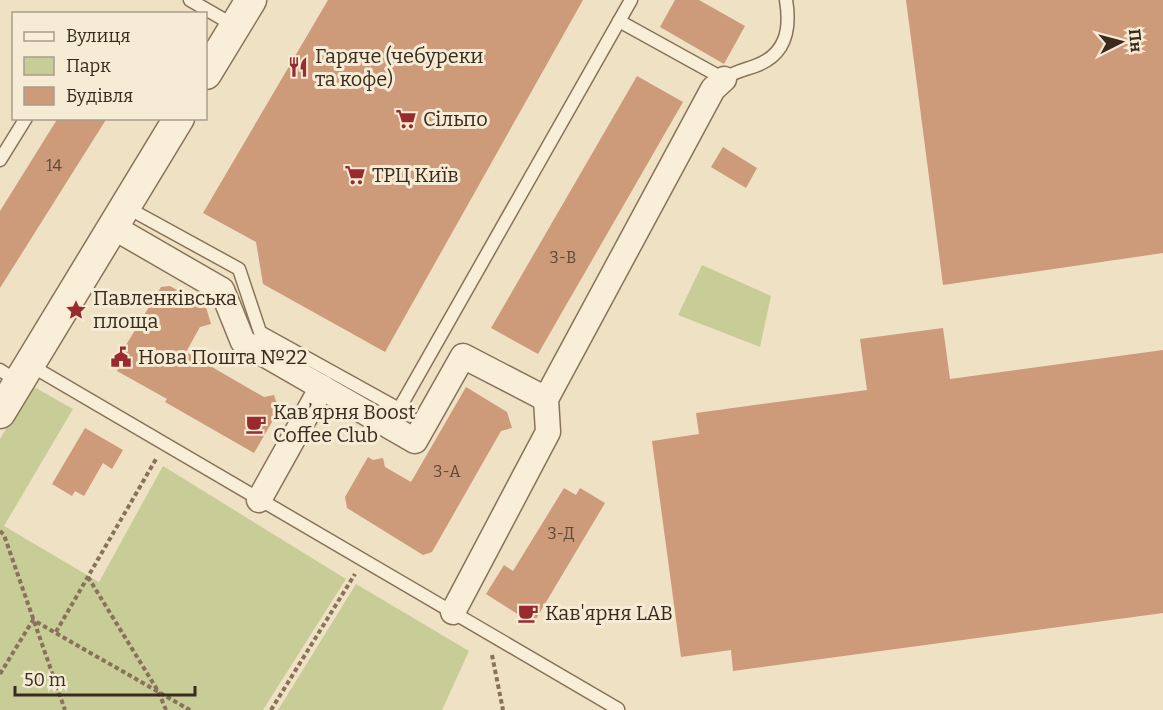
<svg xmlns="http://www.w3.org/2000/svg" width="1163" height="710" viewBox="0 0 1163 710" font-family="Bitter,serif">
  <style>
    .green { fill: #c8cd98 }
    .building { fill: #cd9a7a }
    .lines { fill: none; stroke-linecap: round; stroke-linejoin: round }
    .service-casing { stroke: #89725a; stroke-width: 15 }
    .minor-casing { stroke: #89725a; stroke-width: 27 }
    .tertiary-casing { stroke: #89725a; stroke-width: 33 }
    .path { stroke: #89725a; stroke-width: 4; stroke-dasharray: 4.5 3; stroke-linecap: butt }
    .service { stroke: #f9eed8; stroke-width: 12 }
    .minor { stroke: #f9eed8; stroke-width: 24 }
    .tertiary { stroke: #f9eed8; stroke-width: 30 }
    .labels { text-anchor: middle; stroke-width: 6; stroke-linejoin: round; paint-order: stroke }
    .number-label { font-size: 16px; fill: #5e4735 }
    .poi-label { font-size: 20px; fill: #392b1e; stroke: #f6ebd4; text-anchor: start }
  </style>
  <rect width="100%" height="100%" fill="#efe1c4"/>
  <!-- green -->
  <g class="green">
    <polygon points="702,265 771,296 760,347 678,315"/>
    <polygon points="36,388 73,409 4,526 99,582 163,466 346,579 263,710 0,710 0,439 29,390"/>
    <polygon points="356,584 469,651 442,710 278,710"/>
  </g>
  <!-- building -->
  <g class="building">
    <polygon points="328,0 583,0 385,352 263,284 256,242 203,213"/>
    <polygon points="675,0 699,0 745,26 724,64 660,27"/>
    <polygon points="906,0 1163,0 1163,253 943,285"/>
    <polygon points="637,76 683,102 538,354 491,328"/>
    <polygon points="58,118 107,118 0,288 0,211"/>
    <polygon points="723,147 757,168 746,188 711,167"/>
    <polygon points="170,286 206,307 211,324 200,327 186,352 264,397 274,395 279,410 254,453 165,402 167,399 117,371 119,368 114,365 161,287"/>
    <polygon points="943,328 950,379 1163,350 1163,613 733,671 731,650 681,657 652,441 699,434 696,413 867,390 860,339"/>
    <polygon points="466,387 507,412 512,428 501,431 432,552 423,555 347,508 345,497 368,457 373,460 383,458 385,467 411,482"/>
    <polygon points="85,428 123,450 112,469 103,463 84,496 75,491 72,496 52,484"/>
    <polygon points="564,488 576,495 580,488 605,503 533,624 486,594 504,565 513,571"/>
  </g>
  <g class="lines">
    <!-- service casing -->
    <g class="service-casing">
      <g id="service">
        <polyline points="190,0 235,26"/>
        <path d="M619 21 724 79C733 72 744 70 755 66 786 55 791 30 786 0"/>
        <polyline points="0,160 26,118"/>
        <polyline points="126,207 239,269 260,332 399,409 631,0"/>
        <polyline points="30,365 618,709"/>
        <polyline points="0,370 19,382"/>
      </g>
    </g>
    <!-- minor casing -->
    <g class="minor-casing">
      <g id="minor">
        <polyline points="113,227 222,290 243,342 415,441 463,356 546,399"/>
        <polyline points="259,500 322,387"/>
        <polyline points="453,612 548,432 546,399 713,89 724,79"/>
      </g>
    </g>
    <!-- tertiary casing -->
    <g class="tertiary-casing">
      <g id="tertiary">
        <polyline points="206,74 251,0"/>
        <polyline points="0,413 179,118"/>
      </g>
    </g>
    <!-- path -->
    <g class="path">
      <polyline points="0,531 4,535 65,710"/>
      <polyline points="88,577 158,691 166,710"/>
      <polyline points="56,632 156,459"/>
      <polyline points="492,655 503,710"/>
      <polyline points="0,674 33,620 190,710"/>
      <polyline points="271,710 355,574"/>
    </g>
    <!-- service -->
    <use href="#service" class="service"/>
    <!-- minor -->
    <use href="#minor" class="minor"/>
    <!-- tertiary -->
    <use href="#tertiary" class="tertiary"/>
  </g>
  <!-- icons -->
  <defs>
    <g id="restaurant-bare" transform="scale(1.62)"><path d="M-5-6h1v4h1v-4h1v4h1v-4h1v5L-1.5 .5V6h-2V.5L-5-1ZM5-6V6H3V1.5H1.5Q1.5-4 5-6Z" fill="#992a2e" stroke="#f6ebd4" stroke-width="2.5" paint-order="stroke"/></g>
    <g id="supermarket-bare" transform="scale(1.62)"><path d="M-6-5.5h2.5l.6 2H6L4.5 2H-2.5L-4.4-4H-6ZM-1.5 3.2a1.3 1.3 0 1 0 .1 0ZM3 3.2a1.3 1.3 0 1 0 .1 0Z" fill="#992a2e" stroke="#f6ebd4" stroke-width="2.5" paint-order="stroke"/></g>
    <g id="sight-bare" transform="scale(1.62)"><path d="M0-6L1.8-2.2L6-1.7L2.9 1.2L3.7 5.4L0 3.3L-3.7 5.4L-2.9 1.2L-6-1.7L-1.8-2.2Z" fill="#992a2e" stroke="#f6ebd4" stroke-width="2.5" paint-order="stroke"/></g>
    <g id="civic-bare" transform="scale(1.62)"><path d="M-.6-6.5H3V-4.5H.6V-3L4-1V1h2V6H-6V1h2V-1L-.6-3ZM-1.2 2.5V6h2.4V2.5Z" fill="#992a2e" stroke="#f6ebd4" stroke-width="2.5" paint-order="stroke"/></g>
    <g id="cafe-bare" transform="scale(1.62)"><path d="M-5.5-4.5H6V0H3Q3 3.5 0 3.5H-2.5Q-5.5 3.5-5.5 0ZM3-3.2v2h1.7v-2ZM-6 4.5H4V6H-6Z" fill="#992a2e" stroke="#f6ebd4" stroke-width="2.5" paint-order="stroke"/></g>
  </defs>
  <g fill-rule="evenodd">
    <use href="#restaurant-bare" x="298" y="67"/>
    <use href="#supermarket-bare" x="406" y="119"/>
    <use href="#supermarket-bare" x="355" y="175"/>
    <use href="#sight-bare" x="76" y="310"/>
    <use href="#civic-bare" x="121" y="357"/>
    <use href="#cafe-bare" x="256" y="424"/>
    <use href="#cafe-bare" x="528" y="613"/>
  </g>
  <g class="labels">
    <!-- number labels -->
    <g class="number-label">
      <text x="54" y="171">14</text>
      <text x="563" y="263">3-В</text>
      <text x="447" y="477">3-А</text>
      <text x="561" y="539">3-Д</text>
    </g>
    <!-- poi labels -->
    <g class="poi-label">
      <text x="315" y="63">Гаряче (чебуреки<tspan x="315" dy="23">та кофе)</tspan></text>
      <text x="423" y="126">Сільпо</text>
      <text x="372" y="182">ТРЦ Київ</text>
      <text x="93" y="305">Павленківська<tspan x="93" dy="23">площа</tspan></text>
      <text x="138" y="364">Нова Пошта №22</text>
      <text x="273" y="419">Кав’ярня Boost<tspan x="273" dy="23">Coffee Club</tspan></text>
      <text x="545" y="620">Кав'ярня LAB</text>
    </g>
  </g>
  <!-- legend -->
  <rect x="12" y="12" width="195" height="108" fill="#f6ebd4" stroke="#aa9e8b" stroke-width="1.5"/>
  <rect x="24" y="32" width="30" height="9" fill="#f9eed8" stroke="#aa9e8b" stroke-width="1.5"/>
  <text x="66" y="42" font-size="18" fill="#392b1e">Вулиця</text>
  <rect x="24" y="57" width="30" height="18" fill="#c8cd98" stroke="#aa9e8b" stroke-width="1.5"/>
  <text x="66" y="72" font-size="18" fill="#392b1e">Парк</text>
  <rect x="24" y="87" width="30" height="18" fill="#cd9a7a" stroke="#aa9e8b" stroke-width="1.5"/>
  <text x="66" y="102" font-size="18" fill="#392b1e">Будівля</text>
  <!-- north arrow -->
  <g transform="translate(1121 42) rotate(84)" stroke="#f6ebd4" stroke-width="4.5" paint-order="stroke">
  <path d="M0-4.5L10 22L0 15L-10 22Z" fill="#392b1e"/>
  <text y="-9" font-size="16" font-weight="bold" text-anchor="middle" fill="#392b1e">Пн</text>
  </g>
  <!-- scale -->
  <path d="M15 686v9h180v-9" fill="none" stroke="#392b1e" stroke-width="3"/>
  <text x="24" y="686" font-size="18" fill="#392b1e" stroke="#f6ebd4" stroke-width="4.5" paint-order="stroke">50 m</text>
</svg>
